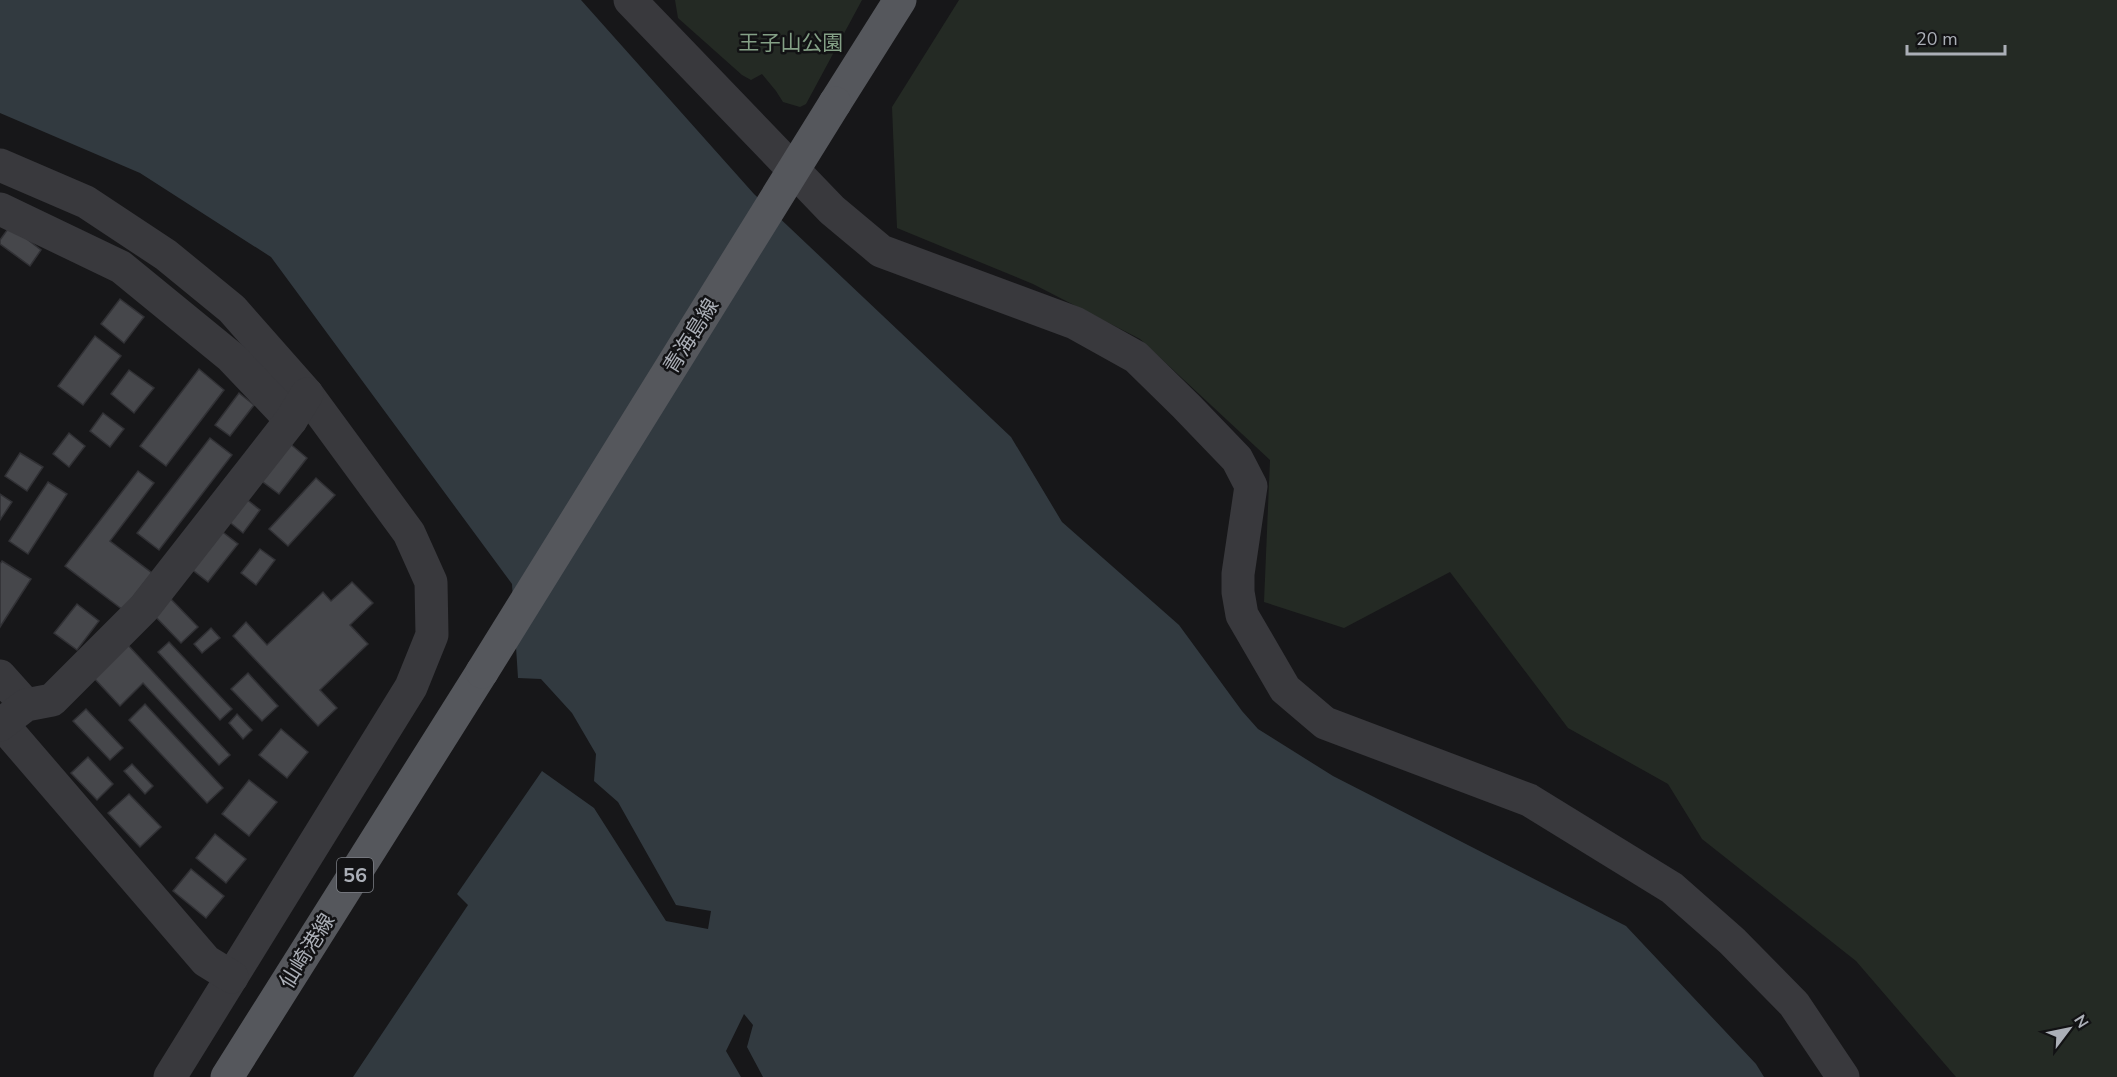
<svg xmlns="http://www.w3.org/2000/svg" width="2117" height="1077" viewBox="0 0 2117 1077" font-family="'Nunito Sans','Noto Sans JP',sans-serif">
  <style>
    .green { fill: #242a24 }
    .water { fill: #323a40 }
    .building { fill: #46474b; stroke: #313135; stroke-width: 1.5 }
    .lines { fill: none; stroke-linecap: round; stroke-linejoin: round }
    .minor { stroke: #39393d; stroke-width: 33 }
    .major { stroke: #55575c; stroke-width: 33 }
    .major-bridge { stroke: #55575c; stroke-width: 33 }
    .labels { text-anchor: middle; stroke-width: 5; stroke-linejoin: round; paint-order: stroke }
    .shield { fill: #121214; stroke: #7d8086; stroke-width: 1.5 }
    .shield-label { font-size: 20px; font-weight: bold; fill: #abafb7 }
    .park-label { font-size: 21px; fill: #84a086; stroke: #121214 }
    .street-label { font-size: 21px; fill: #abafb7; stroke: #121214 }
  </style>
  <rect width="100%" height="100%" fill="#171719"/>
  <!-- green -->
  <g class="green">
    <polygon points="675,0 862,0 806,104 800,107 783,102 776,91 762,74 751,80 742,75 678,18"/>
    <polygon points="959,0 2117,0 2117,1077 1956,1077 1856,961 1702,839 1668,784 1568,728 1450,572 1344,628 1264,602 1270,460 1140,339 1033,284 897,228 892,107"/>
  </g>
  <!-- water -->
  <polygon class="water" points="0,0 581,0 754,194 1011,437 1062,522 1179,625 1242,711 1258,729 1333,776 1626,926 1756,1064 1764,1077 763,1077 747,1047 753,1025 744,1014 726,1051 741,1077 353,1077 468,905 457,894 542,771 594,808 666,921 708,929 711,911 676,905 618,802 594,781 596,754 572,713 541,679 518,678 512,584 271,257 140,173 0,113"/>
  <!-- building -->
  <g class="building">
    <polygon points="10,226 41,250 30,266 0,244 0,240"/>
    <polygon points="120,299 144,317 124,343 101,324"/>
    <polygon points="95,336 121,356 83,405 58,386"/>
    <polygon points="199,369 224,390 166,466 140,446"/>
    <polygon points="129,370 154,388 134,413 111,394"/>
    <polygon points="239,393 254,405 230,436 215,425"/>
    <polygon points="103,413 124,429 110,447 90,431"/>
    <polygon points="69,433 85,446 69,467 53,454"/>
    <polygon points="210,438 232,455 159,550 137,533"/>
    <polygon points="288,442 307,458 279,494 259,479"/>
    <polygon points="20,453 43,467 27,491 5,476"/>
    <polygon points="138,471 154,483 110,541 152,573 123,610 65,566"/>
    <polygon points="316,478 335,495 288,546 269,529"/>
    <polygon points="48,482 67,494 28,554 9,541"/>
    <polygon points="0,494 12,502 0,520"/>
    <polygon points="245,498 260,510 243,533 227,520"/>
    <polygon points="220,530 238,544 208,582 190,568"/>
    <polygon points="260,549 275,560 256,585 241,573"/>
    <polygon points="2,561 31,579 0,627 0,564"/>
    <polygon points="352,582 373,603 350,625 368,644 320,690 337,708 318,726 233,636 246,622 267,645 323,592 331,601"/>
    <polygon points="167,595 198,627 181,643 150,611"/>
    <polygon points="77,604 99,621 77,650 54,633"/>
    <polygon points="211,628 220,638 202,653 194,644"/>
    <polygon points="169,642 232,709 220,720 158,652"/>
    <polygon points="127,644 230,755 219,765 143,683 120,706 93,677"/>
    <polygon points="248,673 278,706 262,721 231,689"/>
    <polygon points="145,704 223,788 207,803 129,720"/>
    <polygon points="86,709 123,748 110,760 73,721"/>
    <polygon points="237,714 252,730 243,739 229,723"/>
    <polygon points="281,729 308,752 287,778 259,755"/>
    <polygon points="88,757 113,784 97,800 71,773"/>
    <polygon points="132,764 153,786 145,794 124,771"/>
    <polygon points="249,780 277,802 249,836 222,814"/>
    <polygon points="129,794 161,827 140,847 108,813"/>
    <polygon points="215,834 246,859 226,883 196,858"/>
    <polygon points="191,869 224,896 206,918 173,891"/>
  </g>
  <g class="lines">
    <!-- minor -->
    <g class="minor">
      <polyline points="630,0 832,210 881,251 1075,323 1136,357 1186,406 1237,459 1251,486 1238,574 1238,592 1242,615 1285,689 1325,723 1529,800 1672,888 1732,941 1794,1004 1843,1077"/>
      <polyline points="0,165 86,202 166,255 232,309 307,394 409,533 431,582 432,635 411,687 170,1077"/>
      <polyline points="0,209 121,267 231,357 291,420"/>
      <polyline points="0,676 26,705"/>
      <polyline points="2,724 206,961 232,977"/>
      <polyline points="0,725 26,705 52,700 144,608 291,420 307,394"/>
    </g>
    <!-- major -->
    <g class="major">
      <polyline points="835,103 900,0"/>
      <polyline points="227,1077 482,672"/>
    </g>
    <!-- major-bridge -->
    <polyline class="major-bridge" points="482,672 835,103"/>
  </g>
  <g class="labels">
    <!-- shield labels -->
    <rect class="shield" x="337" y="858" width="36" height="34" rx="4.5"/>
    <g class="shield-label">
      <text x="355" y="882">56</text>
    </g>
    <!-- park labels -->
    <g class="park-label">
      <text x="791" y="50">王子山公園</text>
    </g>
    <!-- street labels -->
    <g class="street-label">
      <text transform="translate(691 336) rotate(-58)" y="7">青海島線</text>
      <text transform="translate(307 951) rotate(-58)" y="7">仙崎港線</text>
    </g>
  </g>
  <!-- north arrow -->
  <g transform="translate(2069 1029) rotate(58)" stroke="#121214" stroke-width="4.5" paint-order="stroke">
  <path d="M0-4.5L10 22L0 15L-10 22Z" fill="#abafb7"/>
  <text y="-9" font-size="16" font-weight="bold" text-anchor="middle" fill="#abafb7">N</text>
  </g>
  <!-- scale -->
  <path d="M1907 45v9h98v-9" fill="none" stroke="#abafb7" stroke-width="3"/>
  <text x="1916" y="45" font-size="18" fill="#abafb7" stroke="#121214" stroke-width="4.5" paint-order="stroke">20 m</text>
</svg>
